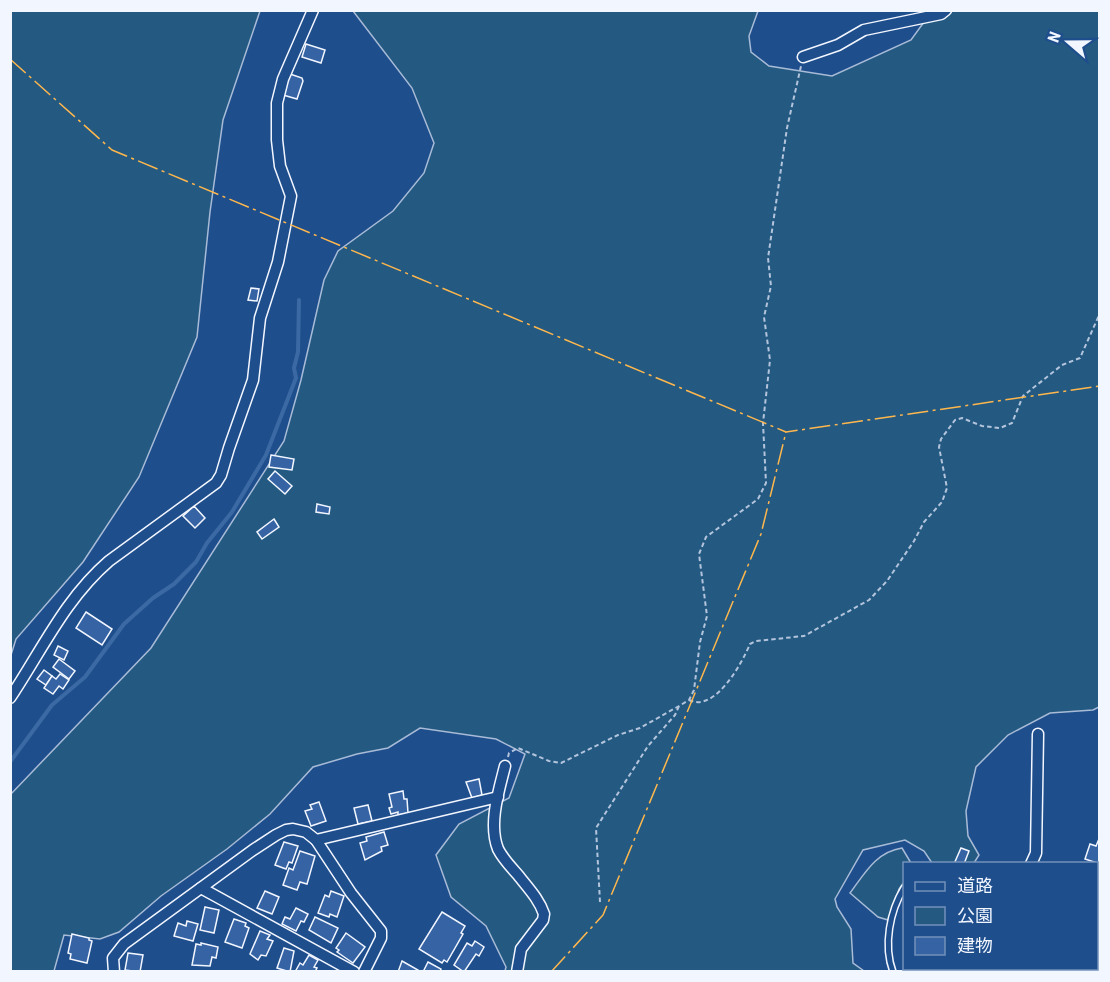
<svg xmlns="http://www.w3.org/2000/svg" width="1110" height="982" viewBox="0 0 1110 982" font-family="'Roboto Condensed','Noto Sans JP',sans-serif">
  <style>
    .green { fill: #245a82; stroke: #a8bbd7; stroke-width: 1.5 }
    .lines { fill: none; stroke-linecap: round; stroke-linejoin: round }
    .stream { stroke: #3b69a3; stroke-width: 4 }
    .building { fill: #3563a3; stroke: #f2f6ff; stroke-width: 1.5 }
    .lane-casing { stroke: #f2f6ff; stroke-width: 8 }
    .street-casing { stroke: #f2f6ff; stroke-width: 13 }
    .path { stroke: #b3c4dc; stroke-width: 2; stroke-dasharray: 4.5 3; stroke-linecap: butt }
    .lane { stroke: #1f4e8c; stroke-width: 5 }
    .street { stroke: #1f4e8c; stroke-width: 10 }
    .power { stroke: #ffb74d; stroke-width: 1.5; stroke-dasharray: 21 4.5 3 4.5; stroke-linecap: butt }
  </style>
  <rect width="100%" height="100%" fill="#1f4e8c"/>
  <!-- green -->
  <g class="green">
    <polygon points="11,10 260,11 223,120 210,212 197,337 139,477 83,562 16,639 11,655"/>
    <polygon points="353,11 758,11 749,36 751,52 769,66 832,76 911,40 932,11 1099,11 1099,707 1093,710 1050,713 1008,735 976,767 966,811 968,836 979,855 974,863 932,863 924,851 905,840 863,850 835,899 837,907 851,929 853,963 864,971 505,971 506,967 486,926 451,897 436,855 459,824 509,798 525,754 496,739 420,728 388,748 357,754 313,767 270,814 227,849 161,896 119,932 100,939 64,935 54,971 11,971 10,795 151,648 284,441 301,380 324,280 338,251 393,211 424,173 434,143 412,88"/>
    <path d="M902 848 911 863 904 864V882L899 889 888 920 878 917 850 893C865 873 876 852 902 848Z"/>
  </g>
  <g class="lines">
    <!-- stream -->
    <polyline class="stream" points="10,762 52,705 85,677 124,624 153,598 174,584 196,562 207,543 232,512 266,455 296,378 294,368 298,352 299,300"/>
  </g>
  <!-- building -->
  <g class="building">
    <polygon points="306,44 325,50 321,63 302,57"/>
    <polygon points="290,74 302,78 303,81 297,99 283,95"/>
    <polygon points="251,288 259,289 257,301 248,300"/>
    <polygon points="271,455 294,459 292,470 269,467"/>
    <polygon points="275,471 292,486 285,494 268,479"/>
    <polygon points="317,504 330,507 329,514 316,512"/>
    <polygon points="194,506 205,518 195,528 183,516"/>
    <polygon points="274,519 279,527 262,539 257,532"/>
    <polygon points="86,612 112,629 102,645 76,628"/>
    <polygon points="58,646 68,651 64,660 54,655"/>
    <polygon points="59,659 75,671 69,679 53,667"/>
    <polygon points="44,670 52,676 46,685 37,679"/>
    <polygon points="60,674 69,680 63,689 59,686 53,694 44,688 52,676 56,679"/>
    <polygon points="479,779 482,795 472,798 466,782"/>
    <polygon points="403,791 404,799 407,799 408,813 398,815 398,812 391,814 389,808 392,807 389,794"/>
    <polygon points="319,802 326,821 311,826 305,811 312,809 310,805"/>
    <polygon points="368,805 372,821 358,824 354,808"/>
    <polygon points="384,832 388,845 381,847 382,851 365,860 360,843 367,841 366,837"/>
    <polygon points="1099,839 1100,839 1100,864 1085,859 1090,844 1096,846"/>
    <polygon points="284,842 298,846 292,863 289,862 286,869 275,865"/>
    <polygon points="961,848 969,851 964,864 954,864"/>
    <polygon points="300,851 315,856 307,884 300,882 297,890 283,885 289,868 293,870"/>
    <polygon points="265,891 279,897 272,914 257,908"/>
    <polygon points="331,891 344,896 337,917 330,914 329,917 318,913 325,895 329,897"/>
    <polygon points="205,907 219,910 214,933 200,930"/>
    <polygon points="296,908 308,914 304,922 301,921 296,931 282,924 285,917 290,919"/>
    <polygon points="442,912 465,926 461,933 463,934 447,962 444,960 442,963 419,949"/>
    <polygon points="315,917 338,928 331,943 309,930"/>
    <polygon points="234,919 246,923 245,926 249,928 242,948 225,942"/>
    <polygon points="187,921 198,924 193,941 174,936 178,923 186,926"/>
    <polygon points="260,931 270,935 267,939 273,941 266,956 261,955 258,960 250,954"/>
    <polygon points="346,933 365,947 353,963 337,952 339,950 336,948"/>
    <polygon points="72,934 89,938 89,940 92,941 87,963 70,959 71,954 68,953"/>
    <polygon points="475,941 484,947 479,956 476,954 464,972 454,965 467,943 472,946"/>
    <polygon points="201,943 218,947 216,958 212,957 210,966 192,965 196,944 201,945"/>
    <polygon points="284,948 294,951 290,972 277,968"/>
    <polygon points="128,953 143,955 140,972 125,970"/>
    <polygon points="309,955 318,960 314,967 317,968 315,972 295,972 300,963 303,965"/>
    <polygon points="402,961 418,970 417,972 398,972"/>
    <polygon points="428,962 441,969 440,972 423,972"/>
  </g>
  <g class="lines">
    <!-- lane casing -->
    <g class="lane-casing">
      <g id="lane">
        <path d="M893 972C883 945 890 911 904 888"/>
        <polyline points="977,972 992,968"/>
      </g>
    </g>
    <!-- street casing -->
    <g class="street-casing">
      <g id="street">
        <polyline points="803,57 838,45 864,30 941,14 946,10"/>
        <path d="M10 698C42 650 65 599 109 561L216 483 221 475 229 448 253 380 260 318 278 262 291 196 280 166 277 140V103L283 79 313 10"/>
        <path d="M505 766C499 790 488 824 498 849 503 859 511 867 518 875 528 888 539 899 544 914L543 920 521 949 517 972"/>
        <polyline points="316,840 498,797"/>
        <polyline points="1031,864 1036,853 1038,734"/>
        <polyline points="201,888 354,972"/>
        <polyline points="1096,939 1100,931"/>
        <polyline points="1008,968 1013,972"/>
        <polyline points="114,972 113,958 124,944 253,850 276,835 286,830 293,829 306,832 316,840 351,893 381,931 381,938 364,972"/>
        <polyline points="1081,972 1083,968"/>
      </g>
    </g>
    <!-- path -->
    <g class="path">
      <path d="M689 700C715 713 742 663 750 644L756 641 804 636 869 600 887 581 914 541 924 522 942 502 947 488 939 447 941 439 955 420 962 418 982 426 1000 428 1012 423 1023 396 1062 365 1080 358 1100 313"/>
      <polyline points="508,757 509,753 518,748 549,761 561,763 618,735 640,728 679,706 689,700 694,690 700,642 707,616 699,554 706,537 758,499 766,483 763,423 770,360 764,317 771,286 768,258 787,128 801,66"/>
      <polyline points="600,902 596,828 648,746 675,715 679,706"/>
    </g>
    <!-- lane -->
    <use href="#lane" class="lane"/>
    <!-- street -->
    <use href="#street" class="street"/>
    <!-- power -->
    <g class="power">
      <polyline points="10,59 112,150 786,432 1100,386"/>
      <polyline points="551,972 603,915 761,534 786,432"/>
    </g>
  </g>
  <!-- border -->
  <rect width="1110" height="982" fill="none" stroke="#f2f6ff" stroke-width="24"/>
  <!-- legend -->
  <rect x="903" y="862" width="195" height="108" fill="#1f4e8c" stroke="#7391ba" stroke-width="1.5"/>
  <rect x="915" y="882" width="30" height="9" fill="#1f4e8c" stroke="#7391ba" stroke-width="1.5"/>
  <text x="957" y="892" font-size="18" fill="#f2f6ff">道路</text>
  <rect x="915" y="907" width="30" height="18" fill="#245a82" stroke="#7391ba" stroke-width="1.5"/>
  <text x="957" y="922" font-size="18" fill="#f2f6ff">公園</text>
  <rect x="915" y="937" width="30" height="18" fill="#3563a3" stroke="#7391ba" stroke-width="1.5"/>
  <text x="957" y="952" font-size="18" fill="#f2f6ff">建物</text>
  <!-- north arrow -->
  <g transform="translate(1068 42) rotate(290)" stroke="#1f4e8c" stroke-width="4.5" paint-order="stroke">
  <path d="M0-4.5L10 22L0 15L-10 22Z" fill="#f2f6ff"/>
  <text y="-9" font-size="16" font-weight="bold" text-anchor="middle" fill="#f2f6ff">N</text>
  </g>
</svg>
